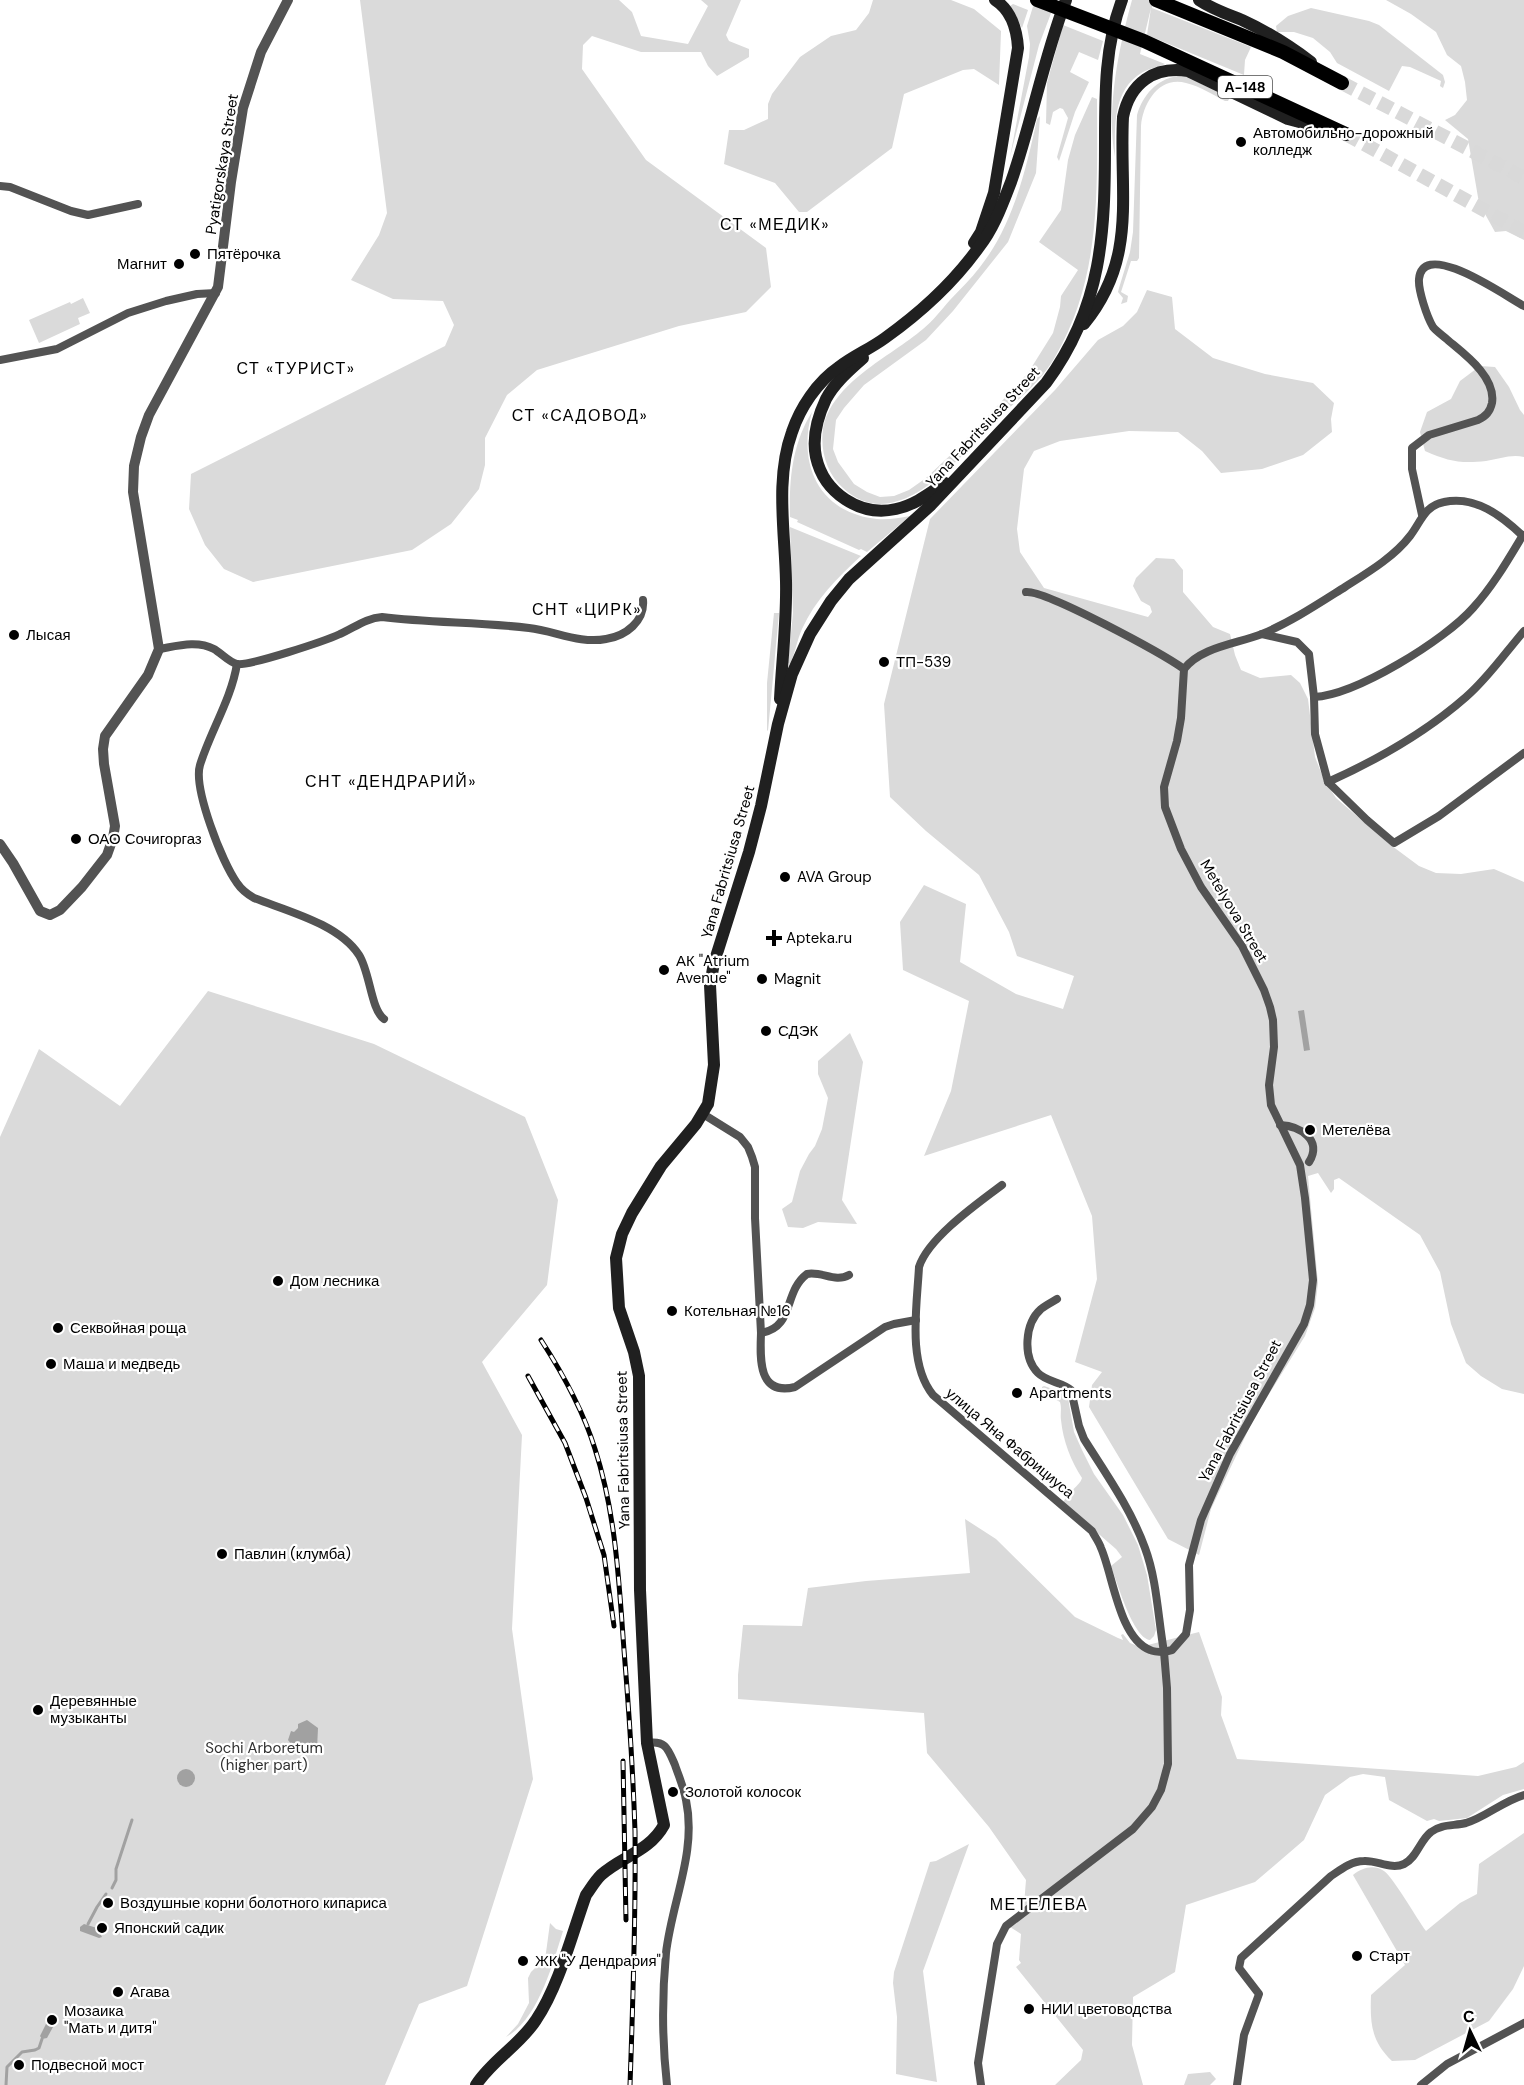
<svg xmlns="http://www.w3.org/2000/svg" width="1524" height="2085" viewBox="0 0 1524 2085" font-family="'DM Sans',sans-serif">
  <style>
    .green { fill: #dadada }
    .water { fill: #a1a1a1 }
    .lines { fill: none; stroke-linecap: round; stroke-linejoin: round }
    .stream { stroke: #a1a1a1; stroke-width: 3 }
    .primary-tunnel { stroke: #d9d9d9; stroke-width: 14; stroke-dasharray: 14 7; stroke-linecap: butt }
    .minor { stroke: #535353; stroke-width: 8 }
    .tertiary { stroke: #535353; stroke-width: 10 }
    .secondary { stroke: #202020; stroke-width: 12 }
    .primary { stroke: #000; stroke-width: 14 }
    .rail-casing { stroke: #000; stroke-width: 5 }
    .rail { stroke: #fff; stroke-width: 3; stroke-dasharray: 9; stroke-linecap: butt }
    .poi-dot { fill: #000; stroke: #fff; stroke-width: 2 }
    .labels { text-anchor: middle; stroke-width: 4.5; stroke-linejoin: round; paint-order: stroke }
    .shield { fill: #fff; stroke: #4c4c4c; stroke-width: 1.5 }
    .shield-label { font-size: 14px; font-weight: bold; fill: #000 }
    .poi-label { font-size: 15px; fill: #000; stroke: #fff; text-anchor: start }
    .street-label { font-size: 15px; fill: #000; stroke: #fff }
    .park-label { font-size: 15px; fill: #313131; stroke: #fff }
    .neighbourhood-label { font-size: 16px; letter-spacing: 1.5px; fill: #000; stroke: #fff }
  </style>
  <rect width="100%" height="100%" fill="#fff"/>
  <!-- green -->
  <g class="green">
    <polygon points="360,0 619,0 632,12 641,36 688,44 708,6 701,0 741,0 726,35 729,41 749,49 749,57 717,76 708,66 701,52 641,52 592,36 583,45 582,69 646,160 766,248 771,287 746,312 679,326 537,370 507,395 485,438 485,465 479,489 451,524 412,550 253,582 224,569 205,545 189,509 191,474 445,346 454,325 443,301 393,299 351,280 379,235 387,213"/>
    <polygon points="873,0 951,0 974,9 1001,31 999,85 974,69 963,70 904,94 892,148 807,212 799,212 775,183 724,164 729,130 744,130 768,119 768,104 772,94 800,57 831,36 856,30 869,13"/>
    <polygon points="1035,0 1056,0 1039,45 1010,157 1029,57 1030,44 1027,26"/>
    <path d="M1132 0H1154L1152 8 1251 47 1245 60 1244 75 1147 35 1151 8 1140 54 1165 64C1159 67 1150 68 1143 72 1112 90 1115 126 1115 157 1106 108 1119 47 1132 0Z"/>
    <polygon points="1386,0 1524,0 1524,240 1506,231 1495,232 1479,203 1468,139 1445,120 1455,115 1467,100 1465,82 1461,66 1447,55 1436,32 1411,14"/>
    <polygon points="1013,4 1028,10 1022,28 1010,6"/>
    <polygon points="1311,8 1369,21 1379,25 1443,75 1445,82 1443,88 1440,86 1441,81 1410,67 1402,66 1389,91 1337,63 1330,52 1313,38 1294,32 1277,32 1276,26 1288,16"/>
    <polygon points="1063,25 1103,41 1098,60 1079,52 1070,72 1089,82 1075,112 1059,161 1057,157 1068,118 1063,109 1060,108 1053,112 1050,125 1046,123 1047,83"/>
    <path d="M1177 76H1184L1230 97 1228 101H1225C1213 95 1200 86 1186 83 1159 76 1143 103 1141 126L1139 258 1137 261H1131L1121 292 1128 296 1127 302 1121 304 1123 298 1118 292 1119 288 1130 252 1133 232 1137 115C1143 95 1156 80 1177 76Z"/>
    <path d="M1092 97 1097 99C1097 189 1102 276 1055 357 1041 382 1018 399 998 419 962 454 898 539 843 488 827 474 820 451 823 429 831 383 890 357 923 329 933 321 941 310 950 300 960 289 971 279 980 267 1013 225 1026 170 1037 119L1040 116 1036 173 1008 242 953 311 926 340 864 385 844 408 836 420 833 449 838 462 854 484 867 492 880 497 894 496 909 490 926 478 958 448 1028 373 1053 333 1060 307 1061 296 1078 270 1039 242 1061 210 1068 160 1075 135Z"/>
    <polygon points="1147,290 1172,297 1175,329 1213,358 1265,374 1313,383 1334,403 1331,419 1332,432 1303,455 1262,469 1221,473 1202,451 1178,432 1129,431 1060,441 1034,451 1024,469 1017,529 1020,552 1044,588 1148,617 1152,612 1150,606 1141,601 1133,586 1136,578 1156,558 1174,559 1183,570 1183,592 1213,627 1230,634 1235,655 1241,670 1260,678 1291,675 1300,683 1308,699 1315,757 1324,780 1336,798 1388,843 1419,866 1436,873 1461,874 1494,869 1524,882 1524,1394 1502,1389 1481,1376 1466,1363 1451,1324 1440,1272 1420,1235 1339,1178 1334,1180 1334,1189 1331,1193 1318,1173 1308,1176 1318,1283 1315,1308 1305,1336 1253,1420 1211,1509 1199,1555 1168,1539 1089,1407 1092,1385 1102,1372 1075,1362 1097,1279 1092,1216 1051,1115 924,1156 951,1091 969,1001 903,970 900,922 924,885 966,904 960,962 1016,994 1063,1009 1074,976 1017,956 1009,932 979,875 926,831 890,797 884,704 930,519 1055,390 1098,340 1123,326 1137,312"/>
    <polygon points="83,298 90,313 78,318 80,324 39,343 29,320 70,302 71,304"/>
    <path d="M1480 366 1495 367 1509 387 1520 410 1524 415V457C1511 454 1499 459 1486 461 1460 464 1448 461 1425 451L1420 432 1427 412 1451 399 1460 381Z"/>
    <path d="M812 412C797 464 819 513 877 519 888 520 899 518 910 516L867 552 861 549 859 550 797 522 798 520 790 517C789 480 792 444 812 412Z"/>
    <path d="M790 527 861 556C838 577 815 600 802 629 797 640 795 654 790 664L788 663 793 613Z"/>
    <polygon points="774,613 779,613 768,731 767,730 767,683"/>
    <polygon points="208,991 374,1044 525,1117 558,1200 547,1285 482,1362 522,1435 512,1629 533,1779 467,1986 419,2004 385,2085 0,2085 0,1137 39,1049 120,1106"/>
    <polygon points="850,1033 863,1062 842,1200 857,1224 818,1222 803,1228 788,1227 782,1209 792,1202 800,1171 809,1154 815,1146 822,1129 828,1098 818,1074 818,1061"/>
    <path d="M1044 1386 1064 1393 1068 1398 1074 1432 1082 1450 1094 1474 1123 1515 1138 1545 1147 1575 1156 1630 1154 1636 1150 1640C1133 1638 1117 1582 1111 1566L1122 1557 1116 1549 1063 1503C1068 1491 1080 1486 1082 1478 1071 1461 1063 1441 1061 1420 1060 1414 1062 1409 1060 1402L1042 1392V1387Z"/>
    <polygon points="965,1519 996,1539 1075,1617 1118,1638 1123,1640 1121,1635 1123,1634 1130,1643 1140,1647 1199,1632 1222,1697 1221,1715 1237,1759 1478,1776 1516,1767 1524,1762 1524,1789 1503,1795 1467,1818 1439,1821 1434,1819 1427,1821 1389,1800 1385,1777 1363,1774 1350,1777 1325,1795 1304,1840 1255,1882 1186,1905 1175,1972 1133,1997 1132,2045 1143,2085 1055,2085 1081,2060 1083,2050 1016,1967 1021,1963 1019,1960 1021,1934 1010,1927 1023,1917 1026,1880 989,1827 927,1753 924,1713 738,1699 738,1675 743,1625 802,1626 808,1588 866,1581 970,1573"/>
    <path d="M1524 1833V1966L1513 1989 1489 2021 1415 2060 1392 2061C1371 2041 1370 2023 1371 1995L1405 1965 1353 1875C1362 1868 1373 1864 1384 1871 1393 1877 1417 1919 1426 1931L1460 1903 1477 1894 1479 1864Z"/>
    <polygon points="969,1844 923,1971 937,2082 896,2074 897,2017 893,1983 894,1972 930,1862 936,1861"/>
    <path d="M550 1923 556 1929 563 1931C553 1963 538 2020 506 2037L518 2024 529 2003 528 1978 531 1972 536 1967 543 1964 545 1960Z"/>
    <polygon points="1210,2072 1216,2079 1210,2085 1184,2085 1188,2074"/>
  </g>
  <!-- water -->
  <g class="water">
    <polygon points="1304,1010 1310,1050 1304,1051 1298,1011"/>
    <polygon points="307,1720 318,1728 317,1749 291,1744 288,1740 291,1731 294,1732 298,1728 298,1724"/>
    <circle cx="186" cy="1778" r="9"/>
    <polygon points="84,1924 97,1928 102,1937 99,1938 80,1931 80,1927"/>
    <polygon points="48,2020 53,2022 53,2027 47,2038 42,2039 40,2036"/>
  </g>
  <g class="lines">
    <!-- stream -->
    <g class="stream">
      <polyline points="112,1888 116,1880 116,1869 132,1820"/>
      <polyline points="88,1924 97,1907 106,1894"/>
      <polyline points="6,2085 7,2067 22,2052 35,2050 39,2048 42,2039"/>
    </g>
    <!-- primary-tunnel -->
    <g class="primary-tunnel">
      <polyline points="1342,83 1524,178"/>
      <polyline points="1346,134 1524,232"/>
    </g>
    <!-- minor -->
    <g class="minor">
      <polyline points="0,186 10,187 71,211 88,215 138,204"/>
      <polyline points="0,360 57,349 128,313 166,301 197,294 216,293"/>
      <path d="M1422 515 1412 469V448L1429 435 1478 420C1486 416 1490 412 1492 403 1496 378 1467 356 1450 342 1445 337 1437 332 1433 327 1427 317 1418 290 1419 279 1423 237 1508 298 1524 306"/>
      <polyline points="1262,634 1297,642 1309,654 1314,697 1315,734 1328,782 1367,820 1394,843 1439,816 1524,753"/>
      <path d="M159 649C177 646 197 640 214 649 221 653 230 663 237 664 250 666 325 641 340 634 354 628 366 618 382 617 431 623 481 622 529 628 555 631 580 644 606 639 626 636 645 621 643 600"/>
      <path d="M237 664C231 700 211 730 200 765 193 788 222 862 237 883 241 889 247 894 254 898 287 911 339 924 359 955 370 972 371 1010 384 1019"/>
      <path d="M1184 669C1201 647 1236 644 1262 634 1291 622 1318 604 1345 587 1367 573 1394 557 1410 536 1421 522 1424 506 1444 502 1475 495 1502 516 1524 537"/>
      <path d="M1314 697C1356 695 1445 640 1473 608 1493 586 1508 560 1523 535"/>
      <path d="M1328 782C1377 760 1425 733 1466 697 1488 678 1505 653 1524 631"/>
      <path d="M703 1114 740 1137 748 1147 752 1157 755 1167V1218L761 1333C760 1359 758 1396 795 1387L885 1327 894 1324 916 1320"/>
      <path d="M1280 1125C1300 1126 1323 1140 1309 1162"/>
      <path d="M1002 1185C978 1203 928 1238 919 1267 917 1306 907 1363 933 1395L1092 1531C1095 1537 1099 1542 1101 1548 1113 1575 1119 1638 1150 1650 1154 1652 1159 1652 1164 1652 1158 1618 1157 1580 1145 1548 1131 1509 1106 1474 1084 1439L1079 1426 1071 1390C1062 1382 1047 1382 1038 1373 1022 1357 1025 1323 1041 1309 1046 1305 1052 1302 1057 1299"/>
      <path d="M761 1333C795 1327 783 1292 807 1274 822 1271 835 1283 849 1275"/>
      <path d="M647 1743C666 1740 668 1749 675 1765 679 1777 684 1788 686 1800 697 1852 672 1901 666 1953 662 1996 662 2041 667 2085"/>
      <path d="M981 2085 978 2063 997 1944 1006 1926 1133 1829 1152 1807 1161 1790 1168 1764 1167 1688 1164 1652 1172 1650 1186 1634 1190 1610 1189 1565 1201 1520 1230 1454 1304 1324 1310 1305 1313 1280 1305 1198 1300 1165 1271 1105 1269 1085 1274 1047 1273 1020 1270 1007 1264 990 1242 946 1201 887 1181 849 1165 807 1164 787 1177 741 1181 718 1184 669C1163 654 1046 590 1026 592"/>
      <path d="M1237 2085 1244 2035 1259 1994 1239 1968 1241 1958 1331 1876C1340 1870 1351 1861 1364 1861 1377 1860 1391 1870 1404 1864 1417 1858 1420 1840 1431 1832 1441 1824 1454 1826 1466 1823 1486 1817 1503 1801 1524 1795"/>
      <polyline points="1421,2085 1447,2064 1524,2023"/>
    </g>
    <!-- tertiary -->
    <polyline class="tertiary" points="0,844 13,863 40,911 50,915 60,910 82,887 107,855 113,838 115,826 104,764 103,749 105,736 148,675 159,649 133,492 134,466 141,437 149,415 218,287 231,182 243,108 261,52 288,0"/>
    <!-- secondary -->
    <g class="secondary">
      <path d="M1199 0C1212 9 1227 14 1242 20 1266 31 1290 46 1311 62"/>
      <path d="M974 243 981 232 994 193 1018 48C1017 30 1011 10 995 0"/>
      <path d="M1084 324C1138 258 1119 195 1123 117 1130 83 1154 66 1188 71L1288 119 1322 128"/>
      <path d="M863 358C850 370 835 382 826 399 818 416 812 438 816 457 824 493 860 517 896 509 915 505 930 493 945 483"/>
      <path d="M780 699C782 660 787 620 786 581 785 532 775 479 792 432 800 408 817 382 839 367 853 356 870 349 885 338 920 313 954 282 979 247 994 228 1002 205 1011 182 1032 122 1043 60 1066 0"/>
      <path d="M476 2085C492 2060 520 2045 536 2020 559 1986 572 1934 586 1895 591 1888 595 1881 601 1875 622 1856 649 1852 664 1825L647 1743 640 1590 639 1376 634 1352 619 1308 616 1258 622 1234 632 1213 661 1166 696 1124 708 1104 714 1065 710 985 714 963 749 852 761 806 778 724 792 674 810 634 831 601 849 579 931 505 1046 383C1103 306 1105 232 1105 140 1105 92 1105 45 1122 0"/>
    </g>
    <!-- primary -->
    <g class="primary">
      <polyline points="1037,0 1144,41 1346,134"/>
      <polyline points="1156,0 1283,52 1342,83"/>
    </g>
    <!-- rail casing -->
    <g class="rail-casing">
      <g id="rail">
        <path d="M541 1340C563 1374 583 1410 595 1449 616 1514 619 1583 624 1650 629 1711 633 1771 635 1831 636 1916 633 2001 630 2085"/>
        <polyline points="528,1376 565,1443 586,1498 604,1555 614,1626"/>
        <polyline points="623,1761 626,1920"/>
      </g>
    </g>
    <!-- rail -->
    <use href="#rail" class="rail"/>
  </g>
  <!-- markers -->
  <g class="poi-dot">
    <circle cx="1241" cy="142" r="6"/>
    <circle cx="195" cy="254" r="6"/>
    <circle cx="179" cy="264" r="6"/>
    <circle cx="14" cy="635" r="6"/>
    <circle cx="884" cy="662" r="6"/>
    <circle cx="76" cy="839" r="6"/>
    <circle cx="785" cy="877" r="6"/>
    <path d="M771 929h6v6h6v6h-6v6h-6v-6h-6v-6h6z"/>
    <circle cx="664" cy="970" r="6"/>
    <circle cx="762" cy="979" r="6"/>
    <circle cx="766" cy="1031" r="6"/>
    <circle cx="1310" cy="1130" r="6"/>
    <circle cx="278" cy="1281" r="6"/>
    <circle cx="672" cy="1311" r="6"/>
    <circle cx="58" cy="1328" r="6"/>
    <circle cx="51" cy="1364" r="6"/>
    <circle cx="1017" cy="1393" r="6"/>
    <circle cx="222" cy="1554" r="6"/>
    <circle cx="38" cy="1710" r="6"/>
    <circle cx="673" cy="1792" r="6"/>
    <circle cx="108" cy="1903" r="6"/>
    <circle cx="102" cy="1928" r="6"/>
    <circle cx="1357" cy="1956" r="6"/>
    <circle cx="523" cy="1961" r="6"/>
    <circle cx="118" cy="1992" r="6"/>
    <circle cx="1029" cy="2009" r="6"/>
    <circle cx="52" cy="2020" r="6"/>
    <circle cx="19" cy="2065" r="6"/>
  </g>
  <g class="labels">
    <!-- shield labels -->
    <rect class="shield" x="1218" y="76" width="54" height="22" rx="4.5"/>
    <g class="shield-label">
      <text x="1245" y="92">А-148</text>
    </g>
    <!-- poi labels -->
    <g class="poi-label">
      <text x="1253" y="138">Автомобильно-дорожный<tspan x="1253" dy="17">колледж</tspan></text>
      <text x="207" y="259">Пятёрочка</text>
      <text x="167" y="269" text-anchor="end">Магнит</text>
      <text x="26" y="640">Лысая</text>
      <text x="896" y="667">ТП-539</text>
      <text x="88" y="844">ОАО Сочигоргаз</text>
      <text x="797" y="882">AVA Group</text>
      <text x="786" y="943">Apteka.ru</text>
      <text x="676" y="966">АК "Atrium<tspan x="676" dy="17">Avenue"</tspan></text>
      <text x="774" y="984">Magnit</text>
      <text x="778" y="1036">СДЭК</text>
      <text x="1322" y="1135">Метелёва</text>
      <text x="290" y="1286">Дом лесника</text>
      <text x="684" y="1316">Котельная №16</text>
      <text x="70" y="1333">Секвойная роща</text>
      <text x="63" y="1369">Маша и медведь</text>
      <text x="1029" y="1398">Apartments</text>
      <text x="234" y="1559">Павлин (клумба)</text>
      <text x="50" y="1706">Деревянные<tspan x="50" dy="17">музыканты</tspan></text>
      <text x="685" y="1797">Золотой колосок</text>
      <text x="120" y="1908">Воздушные корни болотного кипариса</text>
      <text x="114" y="1933">Японский садик</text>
      <text x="1369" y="1961">Старт</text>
      <text x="535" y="1966">ЖК "У Дендрария"</text>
      <text x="130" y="1997">Агава</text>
      <text x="1041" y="2014">НИИ цветоводства</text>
      <text x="64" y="2016">Мозаика<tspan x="64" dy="17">"Мать и дитя"</tspan></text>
      <text x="31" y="2070">Подвесной мост</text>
    </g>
    <!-- street labels -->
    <g class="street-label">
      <text transform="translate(222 164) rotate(-81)" y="5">Pyatigorskaya Street</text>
      <text transform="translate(983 427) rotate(-47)" y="5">Yana Fabritsiusa Street</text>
      <text transform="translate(728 862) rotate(-74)" y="5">Yana Fabritsiusa Street</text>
      <text transform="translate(1234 911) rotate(59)" y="5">Metelyova Street</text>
      <text transform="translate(1240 1411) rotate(-62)" y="5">Yana Fabritsiusa Street</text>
      <text transform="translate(1010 1443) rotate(40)" y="5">улица Яна Фабрициуса</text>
      <text transform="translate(623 1450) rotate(-91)" y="5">Yana Fabritsiusa Street</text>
    </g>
    <!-- park labels -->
    <g class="park-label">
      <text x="264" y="1753">Sochi Arboretum<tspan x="264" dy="17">(higher part)</tspan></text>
    </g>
    <!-- neighbourhood labels -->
    <g class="neighbourhood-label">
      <text x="775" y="230">СТ «МЕДИК»</text>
      <text x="296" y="374">СТ «ТУРИСТ»</text>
      <text x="580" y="421">СТ «САДОВОД»</text>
      <text x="587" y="615">СНТ «ЦИРК»</text>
      <text x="391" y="787">СНТ «ДЕНДРАРИЙ»</text>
      <text x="1039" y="1910">МЕТЕЛЕВА</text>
    </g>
  </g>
  <!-- north arrow -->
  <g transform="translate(1470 2031) rotate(355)" stroke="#ffffff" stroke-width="4.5" paint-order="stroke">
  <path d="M0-4.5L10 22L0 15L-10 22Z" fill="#000000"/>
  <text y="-9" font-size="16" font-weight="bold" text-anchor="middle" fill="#000000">С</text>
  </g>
</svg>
